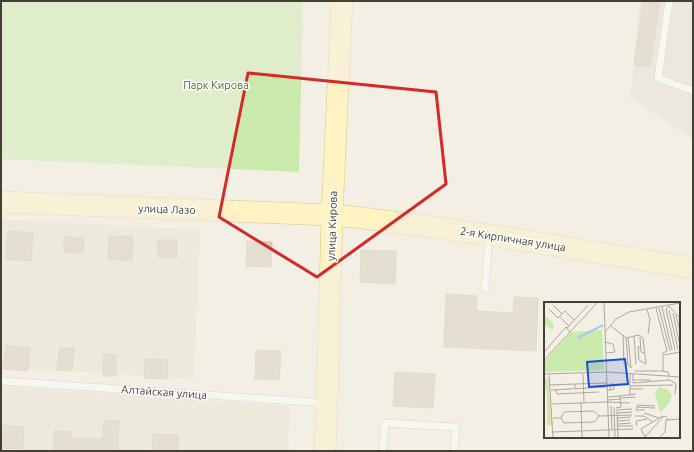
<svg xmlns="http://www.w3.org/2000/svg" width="694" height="452" viewBox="0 0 694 452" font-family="Ubuntu,sans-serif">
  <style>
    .residential { fill: #e7e2d2 }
    .industrial { fill: #e5e1da }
    .green { fill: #caeaab }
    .building { fill: #d5ccb9; stroke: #d0c4ac }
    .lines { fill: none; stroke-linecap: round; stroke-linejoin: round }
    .lane-casing { stroke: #bfb8a7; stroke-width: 8 }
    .secondary-casing { stroke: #d6c792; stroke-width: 22 }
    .lane { stroke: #fff; stroke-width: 7 }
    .secondary { stroke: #fff3c3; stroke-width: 21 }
    .marked { fill: none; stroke: #d62828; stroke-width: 3; stroke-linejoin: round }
    .labels { text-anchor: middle; stroke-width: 3; stroke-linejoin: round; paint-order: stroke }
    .park-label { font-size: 11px; fill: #417a25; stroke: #fff }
    .street-label { font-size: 11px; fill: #464034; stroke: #fff }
    .inset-river { fill: none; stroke: #9dccf4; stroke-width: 2 }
    .inset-road { fill: none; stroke: #aea99e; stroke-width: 1 }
    .view { fill: #1d4ed8; fill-opacity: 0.15; stroke: #1d4ed8; stroke-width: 2 }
    .inset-edge { fill: none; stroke: #464034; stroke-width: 2 }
  </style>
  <rect width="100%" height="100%" fill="#f3efe5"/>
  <!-- residential -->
  <g class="residential">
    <polygon points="1,219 200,230 194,379 1,367"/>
    <polygon points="1,386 290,406 288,451 73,451 1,449"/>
  </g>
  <!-- industrial -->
  <polygon class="industrial" points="640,1 693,1 693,139 630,98"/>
  <!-- green -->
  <polygon class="green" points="1,1 303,1 299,172 1,159"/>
  <!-- building -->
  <g class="building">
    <polygon points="643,1 660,1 650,67 634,65"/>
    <polygon points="8,231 33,233 31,261 6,259"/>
    <polygon points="109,236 133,237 132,261 108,259"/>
    <polygon points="64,237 84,238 83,253 64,252"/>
    <polygon points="157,240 177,240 177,258 158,257"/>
    <polygon points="247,241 272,242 271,267 246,266"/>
    <polygon points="361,250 396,251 395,284 360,282"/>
    <polygon points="446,294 477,296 476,311 513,313 514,297 538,298 536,351 444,347"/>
    <polygon points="6,345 30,348 28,371 3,369"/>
    <polygon points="59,348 74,349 72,371 57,370"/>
    <polygon points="256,350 281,351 279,380 255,379"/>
    <polygon points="104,354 116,355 116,376 103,376"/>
    <polygon points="145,359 168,360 167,379 144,378"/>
    <polygon points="395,372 435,374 433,408 393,406"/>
    <polygon points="104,420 119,421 118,440 119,451 53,451 54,431 72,432 72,438 103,439"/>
    <polygon points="1,425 24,427 23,449 1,448"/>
    <polygon points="153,434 178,435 178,451 152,451"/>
  </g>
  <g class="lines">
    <!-- lane casing -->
    <g class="lane-casing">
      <g id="lane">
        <polyline points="669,1 658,78 693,91"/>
        <polyline points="485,289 489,237"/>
        <polyline points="1,381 326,403"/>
        <polyline points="383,451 385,423 456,427 454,451"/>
      </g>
    </g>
    <!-- secondary casing -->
    <g class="secondary-casing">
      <g id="secondary">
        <polyline points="1,202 332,215 363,218 489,235 693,268"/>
        <polyline points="325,451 327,403 332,215 342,1"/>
      </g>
    </g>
    <!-- lane -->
    <use href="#lane" class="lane"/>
    <!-- secondary -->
    <use href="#secondary" class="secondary"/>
  </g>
  <!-- marked area -->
  <path d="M0 0H694V452H0ZM248 73 436 92 446 184 317 277 219 217Z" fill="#f3efe5" fill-opacity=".55" fill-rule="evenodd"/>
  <path class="marked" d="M248 73 436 92 446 184 317 277 219 217Z"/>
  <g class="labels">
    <!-- park labels -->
    <g class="park-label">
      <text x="216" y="89">Парк Кирова</text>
    </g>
    <!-- street labels -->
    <g class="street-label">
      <text transform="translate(167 209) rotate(2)" y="4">улица Лазо</text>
      <text transform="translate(332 226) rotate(-88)" y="4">улица Кирова</text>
      <text transform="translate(513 239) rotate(9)" y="4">2-я Кирпичная улица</text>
      <text transform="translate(164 392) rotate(4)" y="4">Алтайская улица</text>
    </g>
  </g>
  <!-- overview -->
  <g transform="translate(544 302)">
    <rect width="136" height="136" fill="#f3efe5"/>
    <path d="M0 13 10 22 9 28 0 23ZM58 28 60 68 0 70V60L27 30ZM4 76 8 122V123H3V92L0 78ZM115 85 123 87 128 94 125 101 116 111 111 91Z" fill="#caeaab"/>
    <path class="inset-river" d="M34 36 59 23"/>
    <path class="inset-road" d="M60 0 65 136M9 3 18 12M118 5 128 48M112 6 123 49M115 6 126 49M5 7 14 16 21 9 30 18M103 8 106 17 104 32M125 8 134 47M129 11 136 44M132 13 136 30M16 15 25 24M67 24 82 36 95 33 99 36 102 62M23 26 44 3M61 30 72 17 85 10 136 1M79 33 80 61 84 62M90 35 92 62M96 35 97 50 100 51M82 36 84 62 87 66 84 35M61 40 69 42 71 50 62 51M97 45H94L95 58 102 62M131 48 122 7 125 4 136 16M0 50 22 25 26 30M120 53 136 50M0 58 54 0M90 69H119L124 70 125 74M119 69V51L123 49M0 72 64 70 136 75M39 72 40 101M86 72V92M89 72V81L125 78M5 73 9 136M124 77 132 82 131 92M89 78H107M31 82 63 81M6 83 31 82V86M86 84 129 83M86 87H99M7 88 63 85M12 88 13 92 55 90M63 88H67L70 87V82H66L67 88M76 94 92 92M64 95 76 94 77 105 72 106M77 96 91 95M64 98 77 97M64 100 86 101M37 101 38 136M8 102 63 100M67 104 68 127M70 105 71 136M93 105 111 106M101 108H92L94 103 111 104M73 111 88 110M100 111 115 116M91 114H100L109 120M119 115 101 135 97 127 117 115 121 114 125 118M9 116H17L20 110 50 109 55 114M17 116 20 121 50 120 55 114 88 113M73 116 87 115M74 119 86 118M74 122 87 121M74 124H89M93 124 92 119 103 117M9 130 89 127M74 136 73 108 88 107M115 136 121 130 122 118 136 117M136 136V116"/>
    <path class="view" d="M81 57 84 82 45 85 43 60Z"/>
    <rect width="136" height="136" class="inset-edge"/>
  </g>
  <!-- border -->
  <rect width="694" height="452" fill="none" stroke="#464034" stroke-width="4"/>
</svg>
